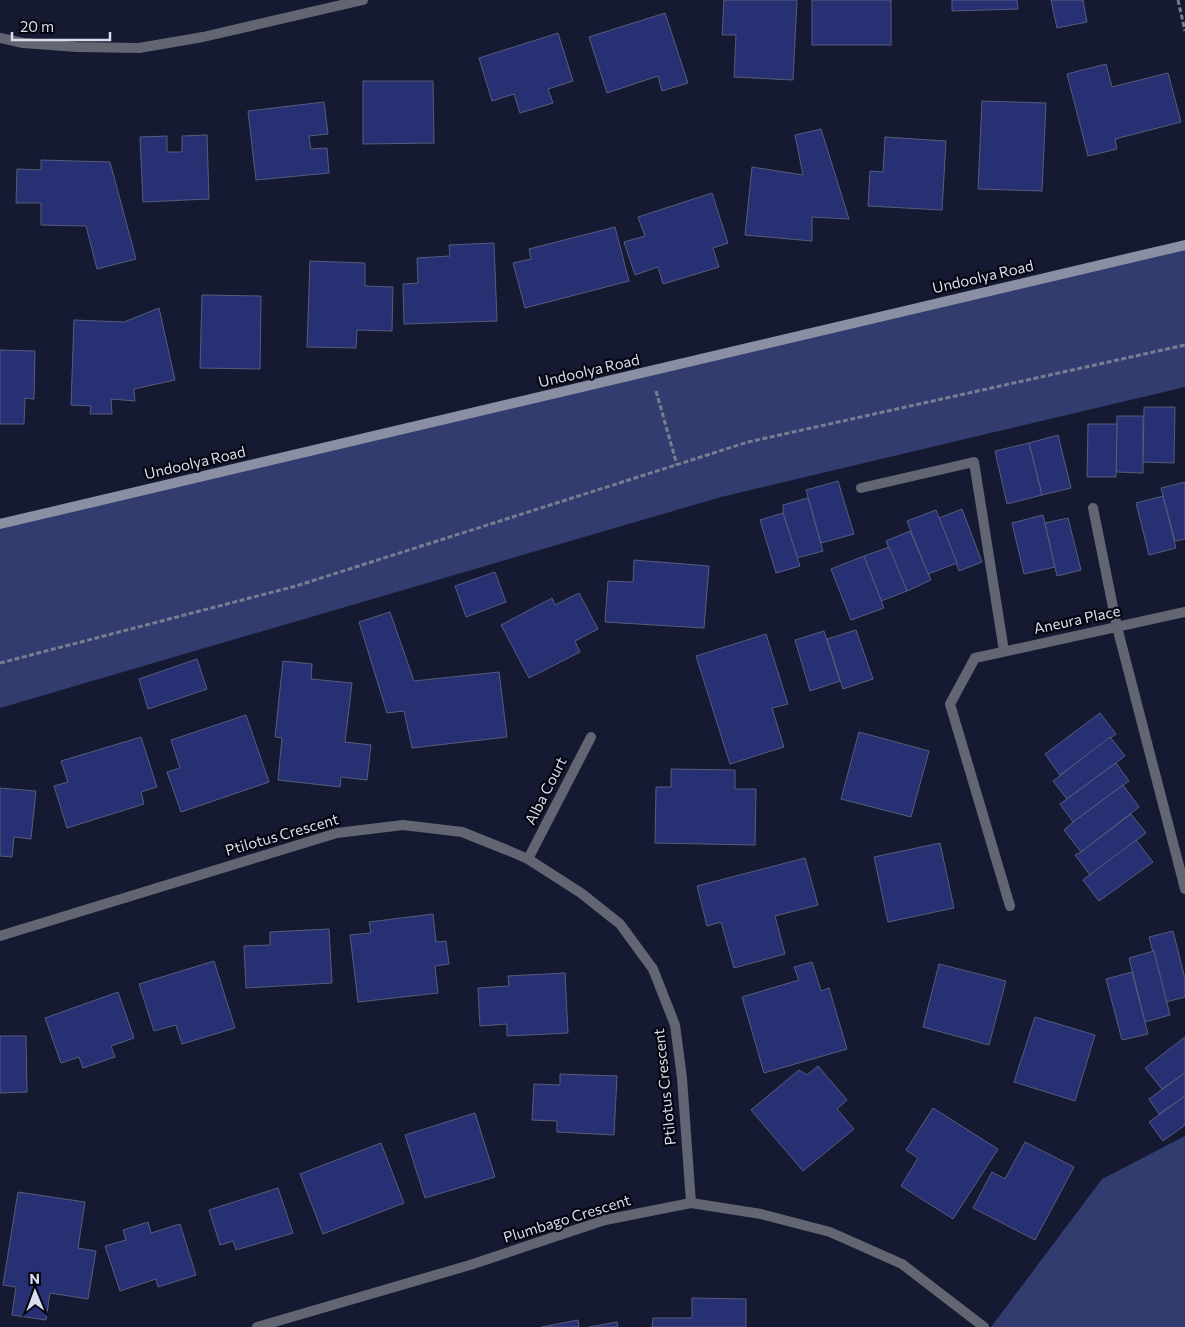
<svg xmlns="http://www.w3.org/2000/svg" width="1185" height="1327" viewBox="0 0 1185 1327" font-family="Commissioner,sans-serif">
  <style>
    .green { fill: #333c6e }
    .building { fill: #283074; stroke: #565d7a }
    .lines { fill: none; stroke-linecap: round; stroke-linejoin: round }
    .path { stroke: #787d91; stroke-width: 3; stroke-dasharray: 5 2.5; stroke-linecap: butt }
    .service { stroke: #626572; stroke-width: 10 }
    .minor { stroke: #626572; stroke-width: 10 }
    .secondary { stroke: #8a8fa4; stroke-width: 10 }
    .labels { text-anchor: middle; stroke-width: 4.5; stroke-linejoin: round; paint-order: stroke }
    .street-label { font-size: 15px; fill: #d9deef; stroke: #050610 }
  </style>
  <rect width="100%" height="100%" fill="#151a32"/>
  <!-- green -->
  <g class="green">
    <polygon points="1185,245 1185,387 721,497 0,708 0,524"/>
    <polygon points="1185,1136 1185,1327 991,1327 1102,1179"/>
  </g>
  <!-- building -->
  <g class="building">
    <polygon points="724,0 797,0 793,80 734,77 736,35 722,35"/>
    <rect x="812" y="0" width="79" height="45"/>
    <polygon points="952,0 1017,0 1018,9 952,11"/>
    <polygon points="1051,0 1083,0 1087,22 1057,28"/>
    <polygon points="665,13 688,83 662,91 658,76 607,93 589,37"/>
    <polygon points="558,33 573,81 548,89 553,103 520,113 514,94 492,101 479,58"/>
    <polygon points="1106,64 1112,87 1168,73 1181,122 1115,139 1117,149 1088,156 1067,74"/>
    <polygon points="363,81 433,81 434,143 363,144"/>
    <polygon points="982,101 1046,103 1042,191 978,189"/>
    <polygon points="324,102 328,134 309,136 311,149 327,148 329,173 256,180 248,111"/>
    <polygon points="821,129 849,219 812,217 812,241 745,235 752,167 803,175 795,135"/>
    <polygon points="207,135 209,199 143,202 140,137 167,136 167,152 182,152 182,136"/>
    <polygon points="885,137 946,141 942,210 868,206 870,171 883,172"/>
    <polygon points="41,160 110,162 136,259 97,269 86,226 41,225 41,203 16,203 17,169 41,170"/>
    <polygon points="712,193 728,243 713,248 719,267 663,284 658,267 635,275 624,242 645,236 638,217"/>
    <polygon points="615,227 629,281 525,308 513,263 531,259 529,249"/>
    <polygon points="494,243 497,321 404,324 403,284 418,283 417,258 450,256 449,245"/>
    <polygon points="310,261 365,263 365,286 393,287 392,331 357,330 356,348 307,347"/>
    <polygon points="202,295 261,296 260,369 200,368"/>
    <polygon points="159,308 175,380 134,389 135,401 111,399 112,414 90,414 91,406 71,405 74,320 124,322"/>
    <polygon points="0,350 35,351 34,399 25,398 24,424 0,424"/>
    <polygon points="1144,407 1175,407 1174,463 1143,462"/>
    <polygon points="1117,416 1143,416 1143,473 1116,472"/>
    <polygon points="1088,424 1117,424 1116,477 1087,477"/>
    <polygon points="1058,435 1071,488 1042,495 1029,443"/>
    <polygon points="1029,443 1042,495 1007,504 995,451"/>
    <polygon points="838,481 854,534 821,543 806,490"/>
    <polygon points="1185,482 1185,539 1175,541 1161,488"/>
    <polygon points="1163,496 1176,548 1149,555 1136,503"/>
    <polygon points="808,498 823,551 797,558 783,513 783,505"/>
    <polygon points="962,509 982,562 959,571 939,518"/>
    <polygon points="936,510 957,563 928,574 907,521"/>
    <polygon points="783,513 800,566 776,573 760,520"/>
    <polygon points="1043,515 1055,567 1024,574 1012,523"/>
    <polygon points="1068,518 1081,570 1057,576 1045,523"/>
    <polygon points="910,531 931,580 907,591 886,541"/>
    <polygon points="889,547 907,591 881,601 864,556"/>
    <polygon points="864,556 884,608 851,620 831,569"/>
    <polygon points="634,560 709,566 704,628 605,622 608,581 633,582"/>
    <polygon points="495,572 506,602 466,617 455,586"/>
    <polygon points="579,593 598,629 575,641 580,652 529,678 501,625 552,598 555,605"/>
    <polygon points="390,612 414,681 499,672 507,737 412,748 404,711 387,713 359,622"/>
    <polygon points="856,630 873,679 843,689 827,639"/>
    <polygon points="824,631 840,681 810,691 795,640"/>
    <polygon points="766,634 788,704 772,708 784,747 730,764 696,656"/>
    <polygon points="197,659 207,689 148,709 139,679"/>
    <polygon points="283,661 312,664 311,679 352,683 345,742 371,745 367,780 341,777 340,787 278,780 282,738 275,737"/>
    <polygon points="1100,713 1116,734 1060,775 1045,754"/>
    <polygon points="246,715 269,782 181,812 167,772 180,768 171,740"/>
    <polygon points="859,732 929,751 911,817 841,799"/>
    <polygon points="141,737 157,787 141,792 144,804 67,828 54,786 68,782 61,761"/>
    <polygon points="1110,737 1125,756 1067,799 1053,781"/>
    <polygon points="1116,763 1129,781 1073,822 1060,804"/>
    <polygon points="671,769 735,770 735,789 756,789 755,845 655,843 656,787 671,787"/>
    <polygon points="1123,785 1139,807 1081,852 1064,830 1073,822"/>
    <polygon points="0,788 36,791 31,839 14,837 12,857 0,856"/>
    <polygon points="1131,814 1146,833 1090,875 1075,855 1081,852"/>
    <polygon points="1136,840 1153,862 1099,901 1083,880"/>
    <polygon points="940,843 954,908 888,922 874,857"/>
    <polygon points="805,858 818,905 775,916 785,954 734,968 721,922 707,926 697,886"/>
    <polygon points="433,914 436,942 446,941 449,964 435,966 438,993 358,1002 350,935 371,933 369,922"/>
    <polygon points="329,929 332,983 246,988 244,946 270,945 270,932"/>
    <polygon points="1173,931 1185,979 1185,997 1166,1002 1149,937"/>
    <polygon points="1154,951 1170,1015 1145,1022 1129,958"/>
    <polygon points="214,961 235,1028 182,1044 176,1025 154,1031 139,984"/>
    <polygon points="812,962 821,991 829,988 847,1049 764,1073 742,997 799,980 794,967"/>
    <polygon points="939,964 1006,981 989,1045 923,1027"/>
    <polygon points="1132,972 1148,1034 1122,1040 1106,979"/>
    <polygon points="565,973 568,1033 507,1036 507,1024 480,1026 478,988 509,986 508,976"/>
    <polygon points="118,992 134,1038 111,1046 115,1057 83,1068 79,1057 61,1063 45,1018"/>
    <polygon points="1035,1017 1095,1035 1075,1101 1014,1082"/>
    <polygon points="0,1036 26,1036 27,1092 0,1093"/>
    <polygon points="1185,1037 1185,1073 1162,1089 1145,1068"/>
    <polygon points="818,1066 847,1100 837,1109 854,1129 803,1171 751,1110 799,1070 807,1075"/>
    <polygon points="1185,1073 1185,1096 1159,1114 1149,1099"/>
    <polygon points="560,1074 617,1076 614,1135 557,1132 557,1121 532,1120 534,1084 560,1085"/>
    <polygon points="1185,1096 1185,1125 1163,1141 1149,1122"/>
    <polygon points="933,1108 998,1149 953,1219 901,1186 918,1158 906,1150"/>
    <polygon points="475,1113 495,1177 425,1198 405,1135"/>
    <polygon points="1025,1142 1074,1167 1035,1240 973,1208 992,1172 1005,1179"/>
    <polygon points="381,1143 404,1203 323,1234 300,1174"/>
    <polygon points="278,1188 293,1233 236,1250 233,1241 220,1245 209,1210"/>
    <polygon points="18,1192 85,1202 78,1248 96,1251 88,1299 50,1293 46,1320 12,1315 16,1287 3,1285"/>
    <polygon points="148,1222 151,1233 180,1224 196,1275 158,1287 156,1279 120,1291 105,1246 126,1240 123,1230"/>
    <polygon points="692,1298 746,1299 746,1327 652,1327 653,1318 692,1318"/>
    <polygon points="578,1320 579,1327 542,1327"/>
    <polygon points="617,1322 618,1327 589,1327"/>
  </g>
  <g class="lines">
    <!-- path -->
    <g class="path">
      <polyline points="1178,0 1185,31"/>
      <polyline points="656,391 677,465"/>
      <polyline points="0,663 296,586 748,442 1185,345"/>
    </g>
    <!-- service -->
    <g class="service">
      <polyline points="861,488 974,462 1004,651"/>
      <polyline points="1093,508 1117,627 1185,889"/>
      <polyline points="975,658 950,704 1010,906"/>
    </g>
    <!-- minor -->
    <g class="minor">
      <polyline points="0,38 23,43 77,47 139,48 203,37 363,0"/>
      <polyline points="975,658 1185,612"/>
      <polyline points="528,859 591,737"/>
      <polyline points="0,936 337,833 403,825 462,832 507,850 528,859 581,893 620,924 653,969 675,1025 682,1078 691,1203"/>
      <polyline points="257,1327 470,1265 605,1220 691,1203 761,1214 830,1232 902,1264 984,1327"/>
    </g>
    <!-- secondary -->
    <polyline class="secondary" points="0,524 1185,245"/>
  </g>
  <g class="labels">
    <!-- street labels -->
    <g class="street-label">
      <text transform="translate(983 277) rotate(-13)" y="5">Undoolya Road</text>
      <text transform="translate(589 371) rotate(-13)" y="5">Undoolya Road</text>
      <text transform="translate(195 463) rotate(-13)" y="5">Undoolya Road</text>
      <text transform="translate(1077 620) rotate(-12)" y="5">Aneura Place</text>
      <text transform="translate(546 791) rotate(-63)" y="5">Alba Court</text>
      <text transform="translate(282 835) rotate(-16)" y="5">Ptilotus Crescent</text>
      <text transform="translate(665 1087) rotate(-96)" y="5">Ptilotus Crescent</text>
      <text transform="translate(567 1219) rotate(-17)" y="5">Plumbago Crescent</text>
    </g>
  </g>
  <!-- north arrow -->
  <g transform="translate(35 1292) rotate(359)" stroke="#050610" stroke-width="4" paint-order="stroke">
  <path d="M0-4L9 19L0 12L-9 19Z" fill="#d9deef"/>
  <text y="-8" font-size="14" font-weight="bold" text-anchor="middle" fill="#d9deef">N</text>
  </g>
  <!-- scale -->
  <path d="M12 32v8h98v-8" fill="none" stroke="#d9deef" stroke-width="2.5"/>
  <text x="20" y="32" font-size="15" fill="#d9deef" stroke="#050610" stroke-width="4" paint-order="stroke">20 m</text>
</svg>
